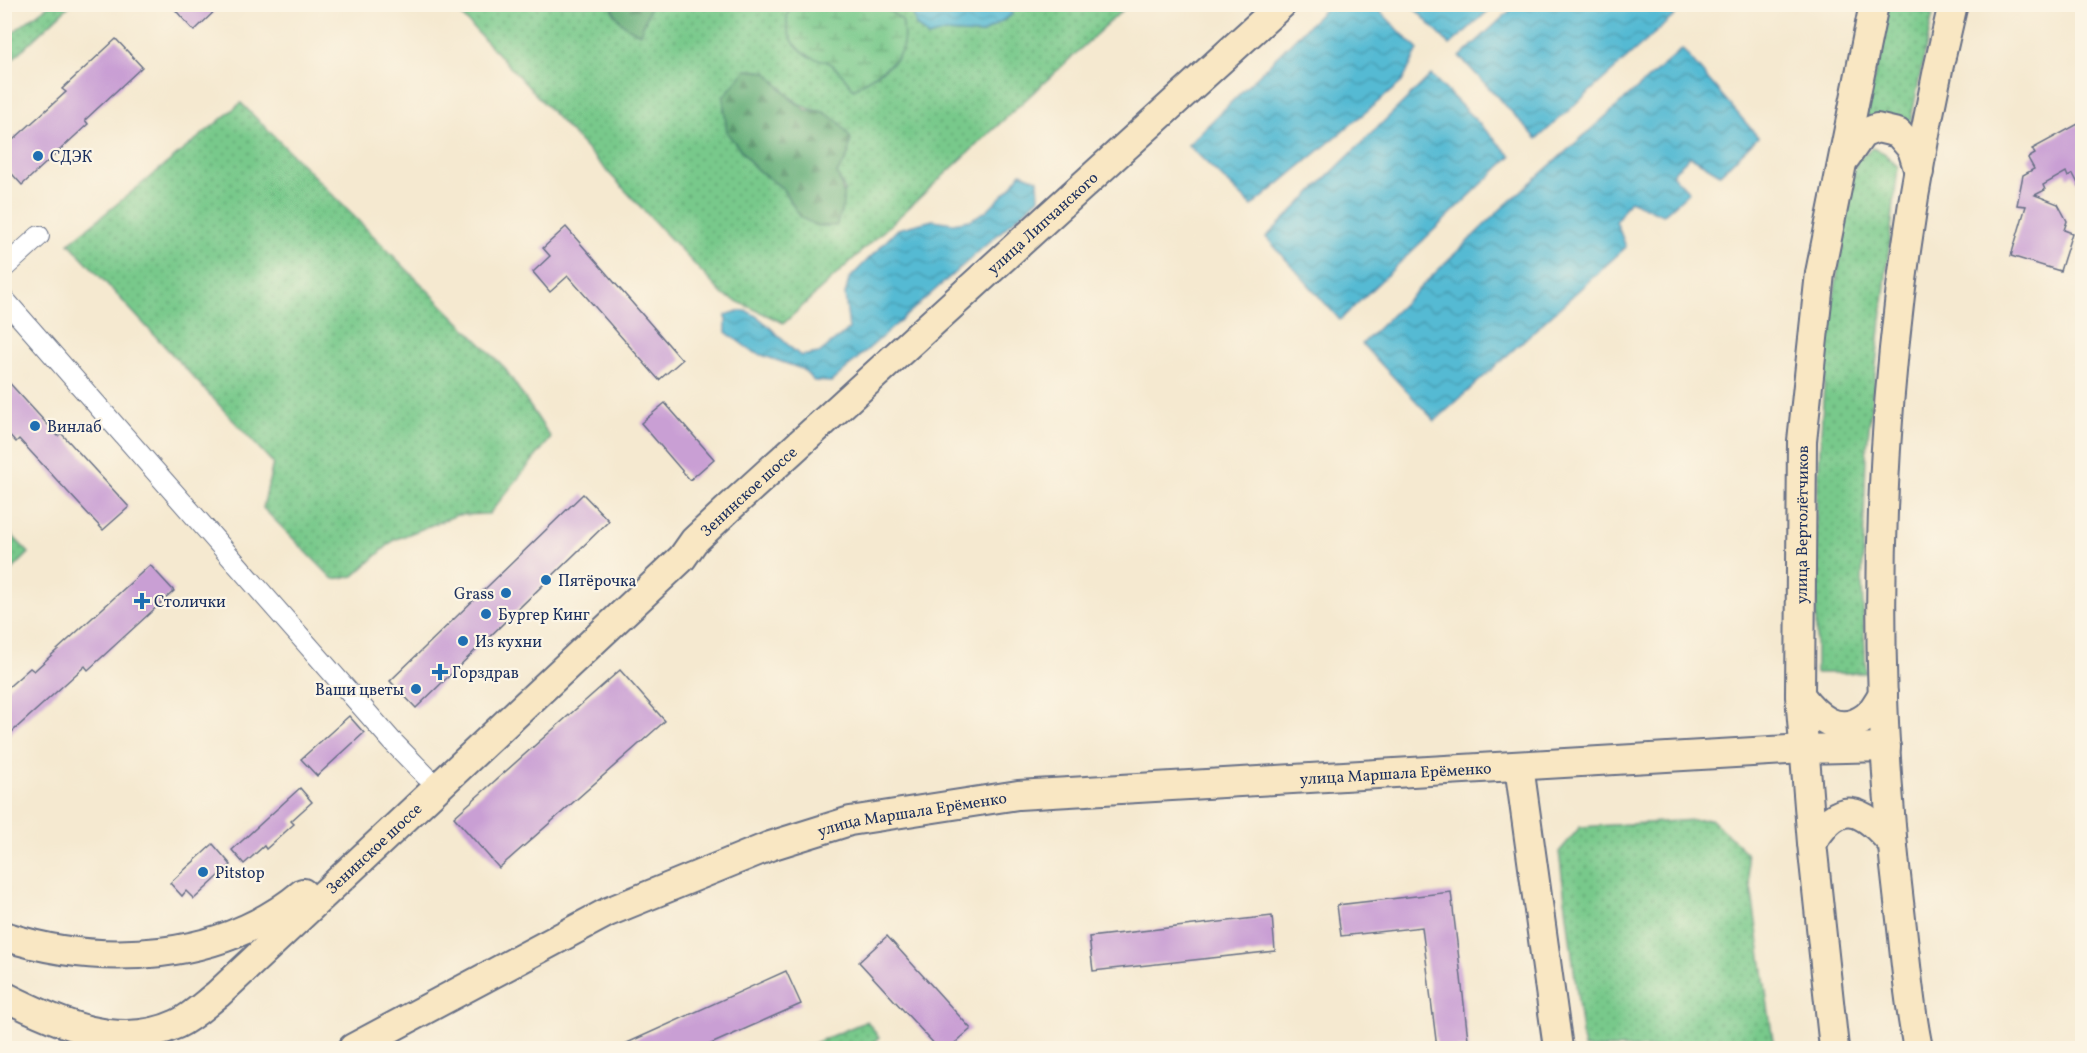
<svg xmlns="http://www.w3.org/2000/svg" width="2087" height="1053" viewBox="0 0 2087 1053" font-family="Vollkorn,serif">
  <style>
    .green { fill: url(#green-dots); stroke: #4a7c74; stroke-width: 1.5; fill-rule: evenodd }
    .forest { fill: url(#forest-firs); stroke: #3e6e6a; stroke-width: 1.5 }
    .wetland { fill: url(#wetland-marsh); stroke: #4a7c74; stroke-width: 1.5 }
    .water { fill: url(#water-waves); stroke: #387498; stroke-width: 1.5 }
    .building { fill: #c99fd4 }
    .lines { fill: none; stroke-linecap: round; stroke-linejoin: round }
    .street-casing { stroke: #677086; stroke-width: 22 }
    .secondary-casing { stroke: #677086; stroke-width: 32 }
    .street { stroke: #fff; stroke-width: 20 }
    .secondary { stroke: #f9e7c3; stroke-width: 28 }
    .poi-dot { fill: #1f6fb2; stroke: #fcf5e5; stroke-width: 2 }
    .labels { text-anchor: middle; stroke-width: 4.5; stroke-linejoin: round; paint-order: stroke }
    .poi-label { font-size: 16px; fill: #1b2f5e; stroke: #fcf5e5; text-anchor: start }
    .street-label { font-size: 16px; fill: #1b2f5e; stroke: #fcf5e5 }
  </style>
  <defs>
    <pattern id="green-dots" width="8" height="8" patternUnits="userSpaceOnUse" patternTransform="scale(1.5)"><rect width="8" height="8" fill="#78c98b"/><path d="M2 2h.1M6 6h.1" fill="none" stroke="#62a475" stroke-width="1.8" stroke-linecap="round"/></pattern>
    <pattern id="forest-firs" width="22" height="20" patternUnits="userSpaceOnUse" patternTransform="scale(1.5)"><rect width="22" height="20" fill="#62ad77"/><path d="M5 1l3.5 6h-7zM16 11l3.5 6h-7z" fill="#508d65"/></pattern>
    <pattern id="wetland-marsh" width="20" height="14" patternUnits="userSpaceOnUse" patternTransform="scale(1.5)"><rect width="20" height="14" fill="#78c98b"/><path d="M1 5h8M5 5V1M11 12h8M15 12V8" fill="none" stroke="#62a475"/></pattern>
    <pattern id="water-waves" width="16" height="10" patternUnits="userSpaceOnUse" patternTransform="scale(1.5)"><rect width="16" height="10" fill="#55bad3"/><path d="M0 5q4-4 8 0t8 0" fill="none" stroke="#4698ae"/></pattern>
  </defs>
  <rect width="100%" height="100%" fill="#fcf5e5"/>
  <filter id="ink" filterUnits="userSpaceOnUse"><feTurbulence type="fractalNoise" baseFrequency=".0167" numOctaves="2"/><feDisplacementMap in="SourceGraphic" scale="12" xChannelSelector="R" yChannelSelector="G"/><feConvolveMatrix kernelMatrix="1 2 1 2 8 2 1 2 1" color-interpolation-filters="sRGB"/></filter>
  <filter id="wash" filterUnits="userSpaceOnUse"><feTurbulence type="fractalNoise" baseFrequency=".008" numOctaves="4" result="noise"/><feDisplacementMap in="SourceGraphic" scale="24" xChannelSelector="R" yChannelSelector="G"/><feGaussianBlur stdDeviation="1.35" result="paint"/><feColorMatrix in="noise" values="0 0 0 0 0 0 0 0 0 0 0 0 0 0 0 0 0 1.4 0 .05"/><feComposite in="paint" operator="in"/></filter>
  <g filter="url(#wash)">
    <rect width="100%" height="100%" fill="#f5e9d0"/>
    <!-- green -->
    <g class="green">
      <polygon points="49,5 70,5 5,66 12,33"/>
      <path d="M452 5H612L614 13 640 34 651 5H791C781 26 790 44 809 56 815 60 822 59 828 62 837 67 847 81 854 89 884 66 911 65 902 20L881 5H908L912 8 916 25 928 37 945 32 981 34 1013 14 1006 5H1128L784 323 723 295ZM747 70 766 72C787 92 793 108 824 112L847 158 837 173 845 191 801 218 782 188 755 168 727 132 723 97Z"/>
      <polygon points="1889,5 1933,14 1910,124 1866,116"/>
      <polygon points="241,103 504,367 551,438 489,514 457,515 394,540 354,576 333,579 263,508 273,463 69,243"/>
      <polygon points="1872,148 1884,153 1898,167 1866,455 1862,585 1866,673 1816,673 1816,514 1827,338 1856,160"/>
      <polygon points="5,528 29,553 5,577"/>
      <polygon points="1711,819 1746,852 1774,1048 1584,1048 1559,852 1580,827"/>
      <polygon points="867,1021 879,1038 866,1048 803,1048"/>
    </g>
    <!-- forest -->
    <g class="forest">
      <path d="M612 5H651L640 34C626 27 615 21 612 5Z"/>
      <path d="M746 70 766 72 792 100 806 110 824 112 840 123 851 139 847 158 837 173C846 195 845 203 836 226H818L801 218 782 188 755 168 727 133 723 97Z"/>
    </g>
    <!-- wetland -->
    <path class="wetland" d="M791 5H881L902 20C911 64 883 66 854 89 847 81 837 67 828 62 822 59 815 60 809 56 790 44 781 26 791 5Z"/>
    <!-- water -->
    <g class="water">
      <polygon points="908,5 1006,5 1013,14 981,34 945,32 928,37 916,25 912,8"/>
      <polygon points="1329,5 1374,5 1418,50 1402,82 1252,206 1188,145"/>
      <polygon points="1411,5 1495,5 1450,45"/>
      <polygon points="1516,5 1516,4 1686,5 1537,139 1460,57"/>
      <polygon points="1682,49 1758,137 1720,174 1690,156 1672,174 1689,192 1663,215 1630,200 1616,221 1626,247 1435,421 1362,344 1502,208"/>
      <polygon points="1431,75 1511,156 1340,320 1266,237"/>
      <path d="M1021 173 1038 180 1039 198 831 382 814 381 802 369 753 352 726 332V315C732 313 740 310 745 311 762 314 784 345 801 356L819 353 849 329 845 295 849 279 898 229 933 220 953 223 970 220 985 212 1011 187Z"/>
    </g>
    <g id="blocks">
      <!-- building -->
      <g class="building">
        <polygon points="170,4 222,4 194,31"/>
        <polygon points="116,39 142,67 85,120 88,124 22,185 4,165 4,148 66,92 62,89"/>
        <polygon points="2078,124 2082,132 2082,191 2073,174 2068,177 2066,172 2043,185 2045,190 2035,195 2058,204 2067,221 2064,230 2072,233 2060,271 2011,256 2026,206 2017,205 2023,175 2034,169 2028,158 2035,154 2032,149"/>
        <polygon points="566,227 682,360 659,380 568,276 550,292 533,272 550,256 543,248"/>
        <polygon points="4,377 58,436 61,433 129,507 103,530 19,439 16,442 4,429"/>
        <polygon points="665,403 714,459 690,480 641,423"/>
        <polygon points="583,494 609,521 416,708 390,681"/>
        <polygon points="150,565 174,591 88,670 85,666 4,739 4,691 30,668 34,671"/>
        <polygon points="620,670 665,721 499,868 454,817"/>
        <polygon points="349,716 364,733 317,776 301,759"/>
        <polygon points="300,788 312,802 291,821 294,824 266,849 264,846 244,864 232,850"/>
        <polygon points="213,844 231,865 194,899 186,891 182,896 170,883"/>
        <polygon points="1451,892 1458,951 1469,1048 1437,1048 1422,927 1341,936 1337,905"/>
        <polygon points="1272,916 1275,951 1093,971 1089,937"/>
        <polygon points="887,936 971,1029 949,1048 938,1048 859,962"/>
        <polygon points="786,971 801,1004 702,1048 616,1048"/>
      </g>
    </g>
  </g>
  <g filter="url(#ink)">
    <use href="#blocks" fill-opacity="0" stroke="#677086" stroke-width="1.5"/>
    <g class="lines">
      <!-- street casing -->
      <g class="street-casing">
        <g id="street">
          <polyline points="4,268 39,236"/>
          <polyline points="4,299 392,741 426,776"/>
        </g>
      </g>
      <!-- secondary casing -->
      <g class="secondary-casing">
        <g id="secondary">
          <polyline points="1846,157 1862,134 1877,128 1898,133 1912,149 1919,172"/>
          <path d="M1800 695C1816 716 1838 738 1866 717 1873 712 1878 701 1883 694"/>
          <polyline points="1519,766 1558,1048"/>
          <path d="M1812 843C1840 798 1861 807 1892 843"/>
          <path d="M4 936C103 968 222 961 303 893"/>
          <path id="s1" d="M4 996C57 1023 119 1051 177 1024 192 1017 205 1004 218 994L682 558 694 541 728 509 1282 4"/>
          <path id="s2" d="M353 1048 608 912 770 846 850 821 1018 795 1804 749 1886 747"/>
          <path id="s3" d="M1834 1048 1812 843 1800 695 1802 441 1820 273 1874 4"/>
          <path d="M1918 1048C1908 1001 1905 950 1899 902 1863 603 1882 296 1953 4"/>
        </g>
      </g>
      <!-- street -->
      <use href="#street" class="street"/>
      <!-- secondary -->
      <use href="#secondary" class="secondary"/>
    </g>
  </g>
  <!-- markers -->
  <g class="poi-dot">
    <circle cx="38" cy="156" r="6"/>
    <circle cx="35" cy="426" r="6"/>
    <circle cx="546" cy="580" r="6"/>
    <circle cx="506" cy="593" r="6"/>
    <path d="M139 592h6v6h6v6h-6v6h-6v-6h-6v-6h6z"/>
    <circle cx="486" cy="614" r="6"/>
    <circle cx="463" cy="641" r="6"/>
    <path d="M437 663h6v6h6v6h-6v6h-6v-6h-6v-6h6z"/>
    <circle cx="416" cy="689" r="6"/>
    <circle cx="203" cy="872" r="6"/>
  </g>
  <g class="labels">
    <!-- poi labels -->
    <g class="poi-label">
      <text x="50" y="162">СДЭК</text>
      <text x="47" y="432">Винлаб</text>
      <text x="558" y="586">Пятёрочка</text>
      <text x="494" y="599" text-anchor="end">Grass</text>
      <text x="154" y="607">Столички</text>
      <text x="498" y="620">Бургер Кинг</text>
      <text x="475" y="647">Из кухни</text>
      <text x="452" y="678">Горздрав</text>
      <text x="404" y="695" text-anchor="end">Ваши цветы</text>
      <text x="215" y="878">Pitstop</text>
    </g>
    <!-- street labels -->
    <g class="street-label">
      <text dy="6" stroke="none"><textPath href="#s1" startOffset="1362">улица Липчанского</textPath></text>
      <text dy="6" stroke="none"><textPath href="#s1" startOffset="964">Зенинское шоссе</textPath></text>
      <text dy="6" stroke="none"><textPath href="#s3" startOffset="525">улица Вертолётчиков</textPath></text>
      <text dy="6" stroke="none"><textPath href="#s2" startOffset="1096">улица Маршала Ерёменко</textPath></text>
      <text dy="6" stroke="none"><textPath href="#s2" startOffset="610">улица Маршала Ерёменко</textPath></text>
      <text dy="6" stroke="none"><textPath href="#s1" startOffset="446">Зенинское шоссе</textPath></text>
    </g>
  </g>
  <!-- margin -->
  <rect width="2087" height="1053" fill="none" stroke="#fcf5e5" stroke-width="24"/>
</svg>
